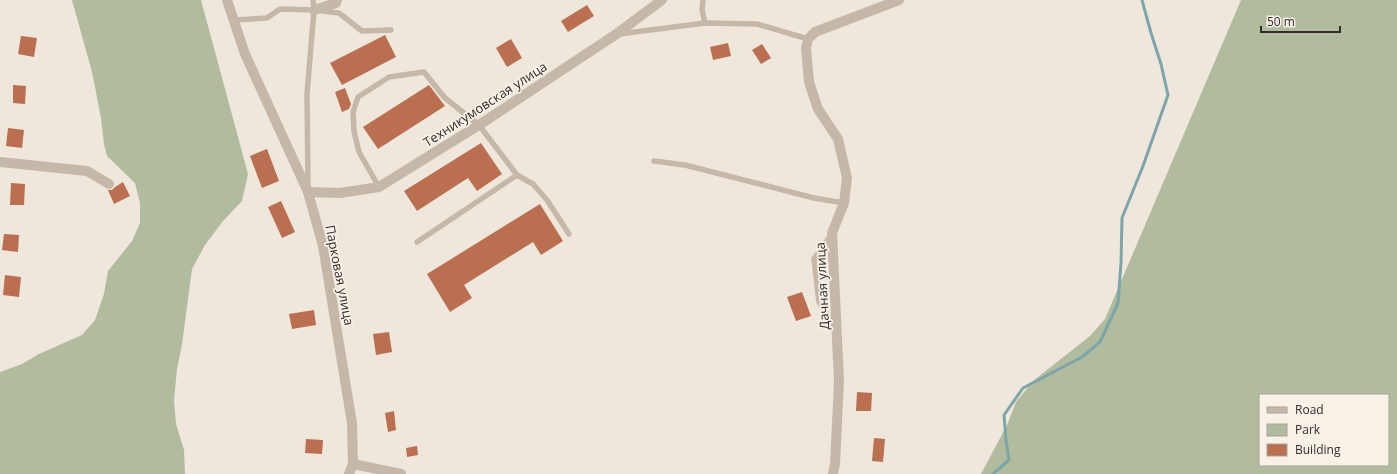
<svg xmlns="http://www.w3.org/2000/svg" width="1397" height="474" viewBox="0 0 1397 474" font-family="'Open Sans',sans-serif">
  <style>
    .green { fill: #b0bc9d; fill-rule: evenodd }
    .lines { fill: none; stroke-linecap: round; stroke-linejoin: round }
    .stream { stroke: #7ea5a9; stroke-width: 3 }
    .building { fill: #b96f50 }
    .service { stroke: #c6b8a9; stroke-width: 5.5 }
    .minor { stroke: #c6b8a9; stroke-width: 10 }
    .labels { text-anchor: middle; stroke-width: 3.5; stroke-linejoin: round; paint-order: stroke }
    .street-label { font-size: 13px; fill: #342c28; stroke: #f7f1e7 }
  </style>
  <rect width="100%" height="100%" fill="#efe7dc"/>
  <!-- green -->
  <g class="green">
    <polygon points="72,0 201,0 248,174 242,201 223,221 205,245 192,269 182,344 177,369 174,401 176,424 184,450 185,474 0,474 0,372 22,364 39,354 82,335 95,320 104,294 108,271 132,241 140,223 140,203 135,183 107,156 104,144 101,118 92,72"/>
    <path d="M1241 0H1397V474H981L1007 425 1016 402 1033 381 1090 336 1105 319ZM1260 395H1388V465H1260Z"/>
  </g>
  <g class="lines">
    <!-- stream -->
    <polyline class="stream" points="993,474 1009,460 1006,440 1004,415 1023,388 1082,357 1100,342 1118,303 1121,263 1122,218 1143,166 1168,95 1161,64 1151,33 1142,0"/>
  </g>
  <!-- building -->
  <g class="building">
    <polygon points="587,5 594,16 568,32 561,21"/>
    <polygon points="385,35 396,57 342,85 330,63"/>
    <polygon points="21,36 37,38 34,57 18,54"/>
    <polygon points="511,39 522,58 507,67 496,48"/>
    <polygon points="728,43 731,56 713,60 710,47"/>
    <polygon points="762,44 771,58 761,64 752,50"/>
    <polygon points="13,85 26,86 25,104 13,103"/>
    <polygon points="429,85 445,106 378,149 363,127"/>
    <polygon points="345,88 351,104 349,109 342,112 335,92"/>
    <polygon points="8,128 24,130 22,148 6,146"/>
    <polygon points="481,143 502,174 477,191 468,178 417,211 404,191"/>
    <polygon points="267,149 279,181 262,188 250,156"/>
    <polygon points="123,182 130,196 114,204 108,190 112,190 115,187"/>
    <polygon points="11,183 25,184 24,205 10,205"/>
    <polygon points="281,201 295,232 282,238 268,207"/>
    <polygon points="540,204 563,241 541,255 533,242 464,285 472,298 450,312 427,274"/>
    <polygon points="4,234 19,235 18,252 2,250"/>
    <polygon points="5,275 21,277 19,297 3,295"/>
    <polygon points="802,292 811,316 796,321 787,297"/>
    <polygon points="314,310 316,325 292,329 289,314"/>
    <polygon points="389,332 392,352 376,355 373,334"/>
    <polygon points="857,392 872,393 871,411 856,411"/>
    <polygon points="394,411 396,430 388,432 385,413"/>
    <polygon points="874,438 885,439 883,462 872,461"/>
    <polygon points="306,439 323,440 322,454 305,453"/>
    <polygon points="417,446 418,455 407,457 406,448"/>
  </g>
  <g class="lines">
    <!-- service -->
    <g class="service">
      <polyline points="703,0 702,10 705,23"/>
      <polyline points="235,20 267,18 280,9 314,10 339,13 362,31 391,30"/>
      <polyline points="619,34 705,23 757,24 808,39"/>
      <polyline points="654,161 685,165 814,198 844,203"/>
      <polyline points="308,187 307,94 314,10 313,0"/>
      <polyline points="379,187 359,152 354,131 353,112 358,97 389,77 424,72 445,98 479,125 517,175 533,184 547,200 569,234"/>
      <polyline points="831,235 814,259 819,302 834,325"/>
      <polyline points="417,242 517,175"/>
    </g>
    <!-- minor -->
    <g class="minor">
      <polyline points="227,0 245,54 308,192 323,246 352,423 353,464 349,474"/>
      <polyline points="314,10 336,3 337,0"/>
      <polyline points="0,162 87,171 109,184"/>
      <polyline points="308,192 340,193 379,187 479,125 615,35 662,0"/>
      <polyline points="353,464 401,474"/>
      <polyline points="833,474 835,464 839,381 832,233 844,203 847,178 838,139 818,109 809,82 806,48 808,39 815,32 899,0"/>
    </g>
  </g>
  <g class="labels">
    <!-- street labels -->
    <g class="street-label">
      <text transform="translate(485 104) rotate(-33)" y="5">Техникумовская улица</text>
      <text transform="translate(340 275) rotate(79)" y="5">Парковая улица</text>
      <text transform="translate(822 286) rotate(-93)" y="5">Дачная улица</text>
    </g>
  </g>
  <!-- legend -->
  <rect x="1259" y="394" width="130" height="72" fill="#f7f1e7" stroke="#a9a29b"/>
  <rect x="1267" y="407" width="20" height="6" fill="#c6b8a9" stroke="#a9a29b"/>
  <text x="1295" y="414" font-size="12" fill="#342c28">Road</text>
  <rect x="1267" y="424" width="20" height="12" fill="#b0bc9d" stroke="#a9a29b"/>
  <text x="1295" y="434" font-size="12" fill="#342c28">Park</text>
  <rect x="1267" y="444" width="20" height="12" fill="#b96f50" stroke="#a9a29b"/>
  <text x="1295" y="454" font-size="12" fill="#342c28">Building</text>
  <!-- scale -->
  <path d="M1261 26v6h79v-6" fill="none" stroke="#342c28" stroke-width="2"/>
  <text x="1267" y="26" font-size="12" fill="#342c28" stroke="#f7f1e7" stroke-width="3" paint-order="stroke">50 m</text>
</svg>
